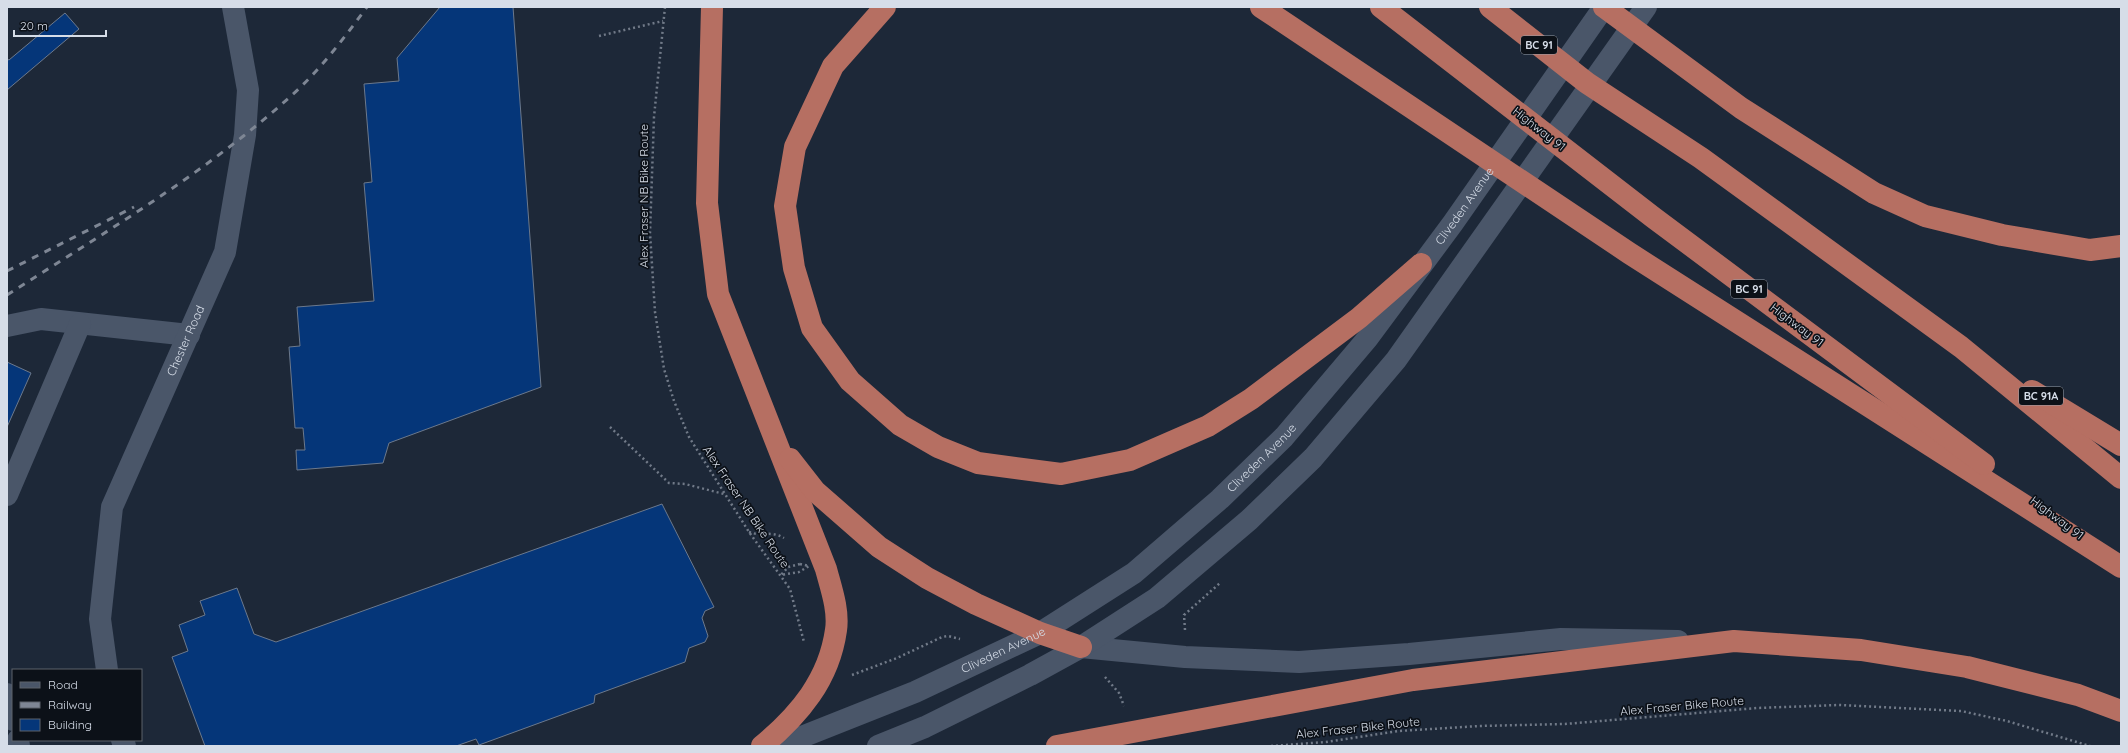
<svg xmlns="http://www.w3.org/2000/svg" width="2128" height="753" viewBox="0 0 2128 753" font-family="Quicksand,sans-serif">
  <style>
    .building { fill: #053679; stroke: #6c798c }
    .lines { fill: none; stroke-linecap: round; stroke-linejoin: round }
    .path { stroke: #717a88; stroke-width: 2.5; stroke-dasharray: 2 3; stroke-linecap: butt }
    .minor { stroke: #4a5669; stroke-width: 22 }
    .highway { stroke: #b66f62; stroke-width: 22 }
    .rail { stroke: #7e8694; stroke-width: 3; stroke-dasharray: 7 7; stroke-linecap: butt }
    .labels { text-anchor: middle; stroke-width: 3.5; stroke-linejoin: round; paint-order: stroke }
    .shield { fill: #0c1118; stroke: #99a0aa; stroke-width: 1 }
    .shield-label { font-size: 11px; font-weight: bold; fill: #d6dde8 }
    .street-label { font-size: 12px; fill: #d6dde8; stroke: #0c1118 }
  </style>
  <rect width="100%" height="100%" fill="#1d2838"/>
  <!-- building -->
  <g class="building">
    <polygon points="440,7 513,7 541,387 389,443 383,463 297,470 296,450 305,450 303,428 295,428 289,347 300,346 297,307 374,301 364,183 372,182 364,84 399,81 397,58"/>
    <polygon points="65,13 79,29 7,90 7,59 9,60"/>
    <polygon points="7,362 31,373 7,427"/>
    <polygon points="662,504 714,607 705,611 702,618 708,636 705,642 689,648 685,662 595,695 594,703 479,745 476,739 456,746 205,746 172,657 188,651 179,625 205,615 200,601 237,588 254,634 276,642"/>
  </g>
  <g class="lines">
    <!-- path -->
    <g class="path">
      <polyline points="665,7 654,117 650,233 655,312 664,369 674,401 689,437 749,532 790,589 804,642"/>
      <polyline points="599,36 663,21"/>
      <polyline points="610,427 669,483 685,484 724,494"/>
      <path d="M749 532C762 537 770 530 784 538"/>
      <polygon points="800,564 809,566 799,572 781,575 788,567"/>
      <polyline points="1185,630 1184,615 1220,583"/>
      <polyline points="852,675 897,658 942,637 948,636 960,639"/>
      <polyline points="1105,677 1119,693 1124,706"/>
      <polyline points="1271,746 1326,742 1399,731 1479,726 1565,724 1757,708 1839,705 1961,711 2007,721 2090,746"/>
    </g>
    <!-- minor -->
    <g class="minor">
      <polyline points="7,326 41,319 189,335"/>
      <polyline points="7,495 80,324"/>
      <polyline points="1081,647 1185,657 1299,662 1409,654 1561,639 1678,641"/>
      <path id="s1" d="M107 670 100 619 112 507 225 252 245 135 248 90 233 7"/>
      <polyline points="7,694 13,720"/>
      <polyline points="18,740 19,746"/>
      <polyline points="122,740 125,746"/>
      <path id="s2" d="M779 746 915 692 1040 633 1134 573 1220 499 1284 437 1367 339 1453 223 1604 7"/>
      <polyline points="878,746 925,727 1030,675 1081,647 1157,598 1249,520 1313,458 1396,360 1646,7"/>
    </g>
    <!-- highway -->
    <g class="highway">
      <path d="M712 7 707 203 718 294 826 569C831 588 839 610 836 630 829 680 799 715 762 746"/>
      <polyline points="885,7 833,66 795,147 785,206 794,268 812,328 850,381 900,425 938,447 978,463 1061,474 1130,460 1208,426 1251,399 1359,318 1421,264"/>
      <polyline points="1261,7 1629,253 2121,567"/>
      <polyline points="1381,7 1654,218 1984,464"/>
      <polyline points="1490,7 1587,83 1701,158 1961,347 2121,478"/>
      <polyline points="1604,7 1741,108 1874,193 1925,216 2002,235 2090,250 2121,246"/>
      <polyline points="2032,391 2121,445"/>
      <polyline points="790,459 815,491 879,547 927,578 976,604 1040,633 1081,647"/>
      <polyline points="1057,746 1413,680 1734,641 1861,650 1967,667 2078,695 2121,711"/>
    </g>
    <!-- rail -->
    <g class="rail">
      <polyline points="7,271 134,207"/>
      <path d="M7 295C105 232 206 173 292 95 321 69 344 38 367 7"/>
    </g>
  </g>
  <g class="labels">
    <!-- shield labels -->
    <g class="shield">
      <rect x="1521" y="36" width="36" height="18" rx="3"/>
      <rect x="1731" y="280" width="36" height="18" rx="3"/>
      <rect x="2019" y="387" width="44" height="18" rx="3"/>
    </g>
    <g class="shield-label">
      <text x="1539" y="49">BC 91</text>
      <text x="1749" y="293">BC 91</text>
      <text x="2041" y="400">BC 91A</text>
    </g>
    <!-- street labels -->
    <g class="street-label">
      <text transform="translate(1539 129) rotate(38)" y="4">Highway 91</text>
      <text transform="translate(644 196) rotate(-90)" y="4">Alex Fraser NB Bike Route</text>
      <text dy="4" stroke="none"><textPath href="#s2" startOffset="892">Cliveden Avenue</textPath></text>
      <text transform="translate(1797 325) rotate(37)" y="4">Highway 91</text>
      <text dy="4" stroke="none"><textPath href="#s1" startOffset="346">Chester Road</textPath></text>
      <text dy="4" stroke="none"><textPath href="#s2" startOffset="568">Cliveden Avenue</textPath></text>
      <text transform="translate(746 507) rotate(56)" y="4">Alex Fraser NB Bike Route</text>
      <text transform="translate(2057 518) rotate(37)" y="4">Highway 91</text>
      <text dy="4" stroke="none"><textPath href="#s2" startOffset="244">Cliveden Avenue</textPath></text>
      <text transform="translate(1682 706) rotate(-5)" y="4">Alex Fraser Bike Route</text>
      <text transform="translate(1358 728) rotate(-6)" y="4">Alex Fraser Bike Route</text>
    </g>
  </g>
  <!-- border -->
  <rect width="2128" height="753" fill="none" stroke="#d6dde8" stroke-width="16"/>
  <!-- legend -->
  <rect x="12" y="669" width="130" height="72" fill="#0c1118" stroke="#5d636b"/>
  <rect x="20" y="682" width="20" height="6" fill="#4a5669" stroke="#5d636b"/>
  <text x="48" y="689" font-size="12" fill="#d6dde8">Road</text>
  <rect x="20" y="702" width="20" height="6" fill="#7e8694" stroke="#5d636b"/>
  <text x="48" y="709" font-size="12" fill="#d6dde8">Railway</text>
  <rect x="20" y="719" width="20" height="12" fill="#053679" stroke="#5d636b"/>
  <text x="48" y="729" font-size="12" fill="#d6dde8">Building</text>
  <!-- scale -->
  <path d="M14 30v6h92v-6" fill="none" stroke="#d6dde8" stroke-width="2"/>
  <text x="20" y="30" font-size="12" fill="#d6dde8" stroke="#0c1118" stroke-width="3" paint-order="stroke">20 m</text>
</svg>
